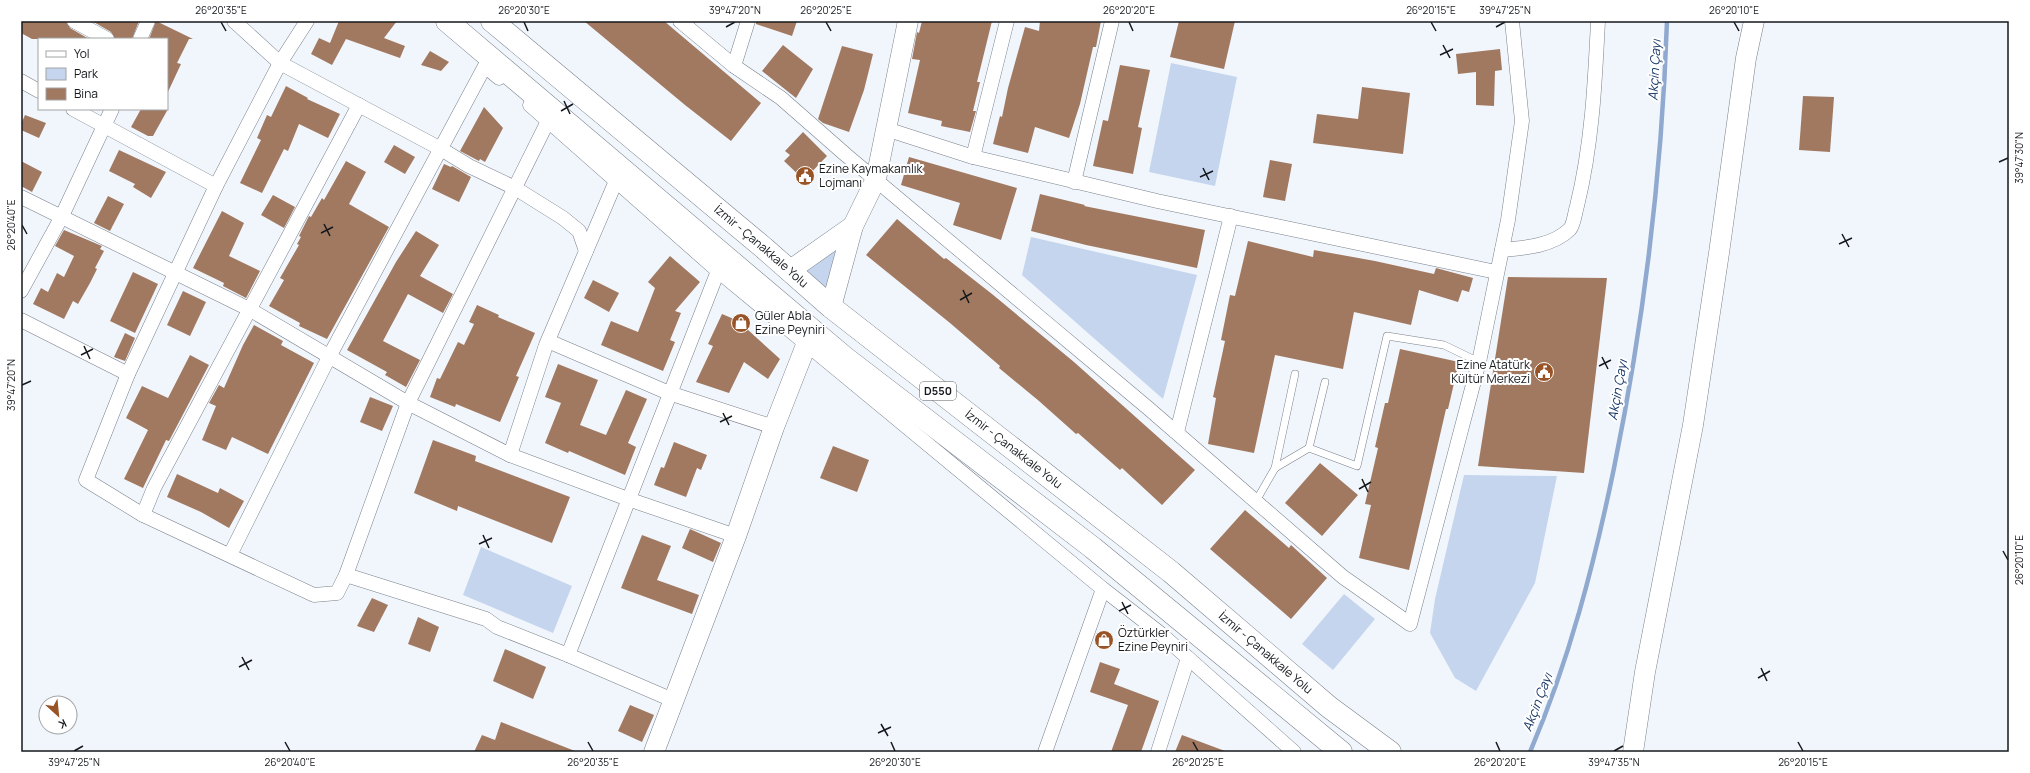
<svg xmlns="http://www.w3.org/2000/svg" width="2030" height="773" viewBox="0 0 2030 773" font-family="Manrope,sans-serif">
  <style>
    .green { fill: #c5d5ee }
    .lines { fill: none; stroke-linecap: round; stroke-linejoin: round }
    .stream { stroke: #90a9cf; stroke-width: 4.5 }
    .building { fill: #a17961 }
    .lane-casing { stroke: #7a818b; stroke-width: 8 }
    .street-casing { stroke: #7a818b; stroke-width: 15 }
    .secondary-casing { stroke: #7a818b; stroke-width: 21 }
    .highway-casing { stroke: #7a818b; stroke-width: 23 }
    .lane { stroke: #fff; stroke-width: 7 }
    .street { stroke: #fff; stroke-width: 14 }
    .secondary { stroke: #fff; stroke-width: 20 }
    .highway { stroke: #fff; stroke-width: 22 }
    .ticks { fill: none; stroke: #15181c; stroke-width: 1.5 }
    .labels { text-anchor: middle; stroke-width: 4; stroke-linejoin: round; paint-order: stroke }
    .shield { fill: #fff; stroke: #5b5d60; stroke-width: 1 }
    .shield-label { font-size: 11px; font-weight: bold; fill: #15181c }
    .poi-label { font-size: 12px; fill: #15181c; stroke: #fff; text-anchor: start }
    .street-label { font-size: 12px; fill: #15181c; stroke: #fff }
    .water-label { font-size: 13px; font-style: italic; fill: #173767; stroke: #fff }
    .neatline { fill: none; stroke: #15181c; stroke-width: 1.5 }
    .ticks-label { font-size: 10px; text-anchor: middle; fill: #15181c }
  </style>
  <rect width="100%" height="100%" fill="#f1f6fd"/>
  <!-- green -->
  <g class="green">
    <polygon points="1171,63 1237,77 1215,186 1149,172"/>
    <polygon points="853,226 831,307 789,271"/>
    <polygon points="1031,237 1197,275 1163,399 1022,275"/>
    <polygon points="1464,475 1557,476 1535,583 1476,691 1455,678 1430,633 1435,599"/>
    <polygon points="481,547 572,586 553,633 463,595"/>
    <polygon points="1344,594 1375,619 1333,670 1302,644"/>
  </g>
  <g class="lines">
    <!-- stream -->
    <path class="stream" d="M1530 752C1569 661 1594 565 1614 468 1644 321 1662 171 1667 21"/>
  </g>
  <!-- building -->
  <g class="building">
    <polygon points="21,21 66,21 70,28 89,39 32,39 21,33"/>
    <polygon points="92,21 139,21 132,39 115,39 111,32"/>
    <polygon points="156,21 193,39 189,39 177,63 181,64 167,94 167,39 149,39"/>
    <polygon points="339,21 397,21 384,38 405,46 400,58 346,39 332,65 311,54 319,38 330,43"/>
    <polygon points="584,21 664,21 761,103 731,141 685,105"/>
    <polygon points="756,21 797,21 792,36 756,24"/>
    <polygon points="922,21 992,21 977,82 980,82 973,111 976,111 970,132 941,126 942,121 908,113 920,60 912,59 917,32 919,33"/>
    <polygon points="1040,21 1101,21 1096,47 1093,47 1080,104 1069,138 1035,127 1028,153 993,144 1000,116 1002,117 1008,88 1025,27 1039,31"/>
    <polygon points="1179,21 1235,21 1224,69 1170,57"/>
    <polygon points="783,45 813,69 796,98 762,71"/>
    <polygon points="842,46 873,54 864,90 849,132 823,123 818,119"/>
    <polygon points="1500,49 1502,70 1495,71 1494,106 1476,105 1476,72 1458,74 1456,54"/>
    <polygon points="430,51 449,62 441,71 421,65"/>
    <polygon points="1120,65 1150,70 1138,127 1142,128 1133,174 1093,166 1103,120 1108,121"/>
    <polygon points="286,86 308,98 307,99 340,114 328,138 299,124 288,151 284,149 262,193 240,183 261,140 257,138 267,115 271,117"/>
    <polygon points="1362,87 1410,93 1403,154 1313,143 1317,114 1358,119"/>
    <polygon points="1803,96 1834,97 1830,152 1799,150"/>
    <polygon points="484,107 503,128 485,162 480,159 479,161 460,151"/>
    <polygon points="141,109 168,109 153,136 148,136 131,127"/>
    <polygon points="25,115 46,123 39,138 21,130 21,124"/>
    <polygon points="803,132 827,156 804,180 784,161 790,155 785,151"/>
    <polygon points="394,145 415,157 405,174 384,162"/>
    <polygon points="119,150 166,172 151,198 133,187 135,184 109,171"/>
    <polygon points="909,157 1017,188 1001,240 953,225 960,203 901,185"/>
    <polygon points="1270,160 1292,164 1285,201 1263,197"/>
    <polygon points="21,161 42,172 32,192 21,186"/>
    <polygon points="346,161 366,172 349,204 389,227 327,339 299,326 300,323 269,306 284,280 280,278 299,245 297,244 301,237 299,236 309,216 311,217 322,198 324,200"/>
    <polygon points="444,164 451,167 452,166 471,177 459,202 432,189"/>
    <polygon points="1040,194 1085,205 1084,206 1205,230 1197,268 1086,245 1031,231"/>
    <polygon points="273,195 295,207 284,228 261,215"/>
    <polygon points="108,196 124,204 110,231 94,223"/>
    <polygon points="222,211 244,223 229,256 260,271 246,298 223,286 224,283 193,268"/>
    <polygon points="897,219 944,259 946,258 992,294 1074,362 1195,470 1162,505 1122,468 1120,470 1078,433 1076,434 1039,401 999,368 1000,366 950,323 866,255"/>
    <polygon points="64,230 102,246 100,249 104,251 95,268 97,269 90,283 78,304 73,301 64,319 33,304 41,288 48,292 57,273 64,277 74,256 55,246"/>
    <polygon points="416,231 439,245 420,276 453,294 443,313 408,294 383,341 420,360 406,387 385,375 387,372 347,350 396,262"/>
    <polygon points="1248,241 1313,257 1314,250 1375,261 1434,274 1436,268 1473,278 1469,292 1462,290 1458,302 1419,290 1411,325 1354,312 1343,369 1275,355 1254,453 1208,444 1216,398 1213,397 1225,341 1221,340 1230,295 1235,296"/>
    <polygon points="670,256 700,282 675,311 681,313 670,340 675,342 663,371 601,345 611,321 638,332 655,288 648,282"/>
    <polygon points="133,272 158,284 135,333 110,321"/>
    <polygon points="1508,277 1607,278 1584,473 1478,466"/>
    <polygon points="593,280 619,293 609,312 584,298"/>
    <polygon points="183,291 206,302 190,336 167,325"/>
    <polygon points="477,305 499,315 498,317 535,333 516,376 519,377 500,422 456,404 455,407 430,397 437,378 440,379 458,342 464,345 474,324 469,322"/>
    <polygon points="722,314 741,322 737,330 747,329 780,359 768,379 744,362 729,393 696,382 713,346 708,344"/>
    <polygon points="254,325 283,341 281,345 314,363 268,454 232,437 226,450 202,440 216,406 209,403 219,385 224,388 243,345"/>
    <polygon points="125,333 135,338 125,361 114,357"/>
    <polygon points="1400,349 1459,362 1448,409 1446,409 1409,570 1359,558 1371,505 1365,504 1378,448 1375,447 1385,403 1388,403"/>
    <polygon points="190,355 209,365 169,441 166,440 143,488 124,479 148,430 126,418 142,386 168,398"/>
    <polygon points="558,364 598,380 580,425 606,435 626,390 647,399 628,443 636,447 625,475 569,451 568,453 545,443 561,403 545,397"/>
    <polygon points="370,397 393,406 382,431 360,422"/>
    <polygon points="433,440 476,456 475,461 570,497 552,543 458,506 457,511 414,493"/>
    <polygon points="674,442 707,455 701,470 697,468 686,497 654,485 661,467 664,468"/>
    <polygon points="833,446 869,460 857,492 820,478"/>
    <polygon points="1320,463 1358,495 1322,536 1285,503"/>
    <polygon points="177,474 218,493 220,488 244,501 229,528 201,512 167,497"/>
    <polygon points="1245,510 1289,548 1291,545 1327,578 1291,619 1210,549"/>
    <polygon points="690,529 721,543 713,562 682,548"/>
    <polygon points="642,535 671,546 657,580 699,595 692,614 621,588"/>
    <polygon points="372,598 388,605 374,632 357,626"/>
    <polygon points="418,617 439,627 430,652 408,644"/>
    <polygon points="505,649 546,667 533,699 493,681"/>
    <polygon points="1100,662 1120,669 1114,684 1159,701 1141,752 1111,752 1128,705 1090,692"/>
    <polygon points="630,705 654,715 642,742 618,731"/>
    <polygon points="501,722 575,751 575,752 474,752 482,735 495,740"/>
    <polygon points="1182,735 1225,751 1224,752 1175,752"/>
  </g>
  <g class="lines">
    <!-- lane casing -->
    <g class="lane-casing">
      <g id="lane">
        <polyline points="1309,448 1325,382"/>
        <polyline points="1275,468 1295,374"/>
        <polyline points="1256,501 1275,468 1309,448 1357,466 1387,336 1444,345 1479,362"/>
      </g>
    </g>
    <!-- street casing -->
    <g class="street-casing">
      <g id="street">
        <polyline points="74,21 107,39"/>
        <polyline points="234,21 280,63 441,149 469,166 515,188 563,218 579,231 586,251"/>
        <polyline points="680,21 734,66 781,98 846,155 1148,408 1343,577 1410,624 1479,362 1508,220 1522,121 1512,21"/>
        <polyline points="140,39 148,21"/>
        <polyline points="734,66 748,21"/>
        <polyline points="21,81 39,91"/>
        <polyline points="359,105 154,488 143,515 314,595 337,593 346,575 408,403 548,121"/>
        <polyline points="530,105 718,271 1103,589 1161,634 1294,752"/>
        <polyline points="73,109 216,186"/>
        <polyline points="886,129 973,157 1157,201 1496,272"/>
        <polyline points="973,157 1007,21"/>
        <polyline points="1074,182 1112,21"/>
        <polyline points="21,197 249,309 408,403 510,455 628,499 736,536"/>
        <path d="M1502 250C1525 248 1553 246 1570 229 1574 224 1575 212 1577 206 1592 145 1595 83 1598 21"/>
        <polyline points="21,291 61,218 112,109"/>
        <polyline points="21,320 128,374"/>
        <polyline points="548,341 669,393 774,427"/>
        <polyline points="1177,432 1231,216"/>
        <polyline points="510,455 546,345 616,181"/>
        <polyline points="143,515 86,480 128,374 216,186 280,63 307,21"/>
        <polyline points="230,555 329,357 485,66 499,78"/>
        <polyline points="346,575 486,619 497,627 568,655"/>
        <polyline points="675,701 568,655 718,271"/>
        <polyline points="1045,752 1103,589"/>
        <polyline points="1158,752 1188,658"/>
      </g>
    </g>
    <!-- secondary casing -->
    <g class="secondary-casing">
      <g id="secondary">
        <polyline points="789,271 853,226"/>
        <polyline points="831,307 853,226 876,179 908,21"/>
        <polyline points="654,752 736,536 774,427 812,330"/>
        <polyline points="1633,752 1645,672 1693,425 1719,253 1746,58 1754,21"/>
      </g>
    </g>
    <!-- highway casing -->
    <g class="highway-casing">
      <g id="highway">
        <polyline points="447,21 844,357 1093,548 1341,752"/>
        <path id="s1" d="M492 21 764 248 831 307 1171 572 1329 707 1390 752"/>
      </g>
    </g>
    <!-- lane -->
    <use href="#lane" class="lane"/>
    <!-- street -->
    <use href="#street" class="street"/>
    <!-- secondary -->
    <use href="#secondary" class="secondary"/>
    <!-- highway -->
    <use href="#highway" class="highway"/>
  </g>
  <!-- ticks -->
  <path class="ticks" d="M221 22 226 31M524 22 528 31M826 22 831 31M1129 22 1133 31M1431 22 1436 31M1734 22 1739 31M726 27 735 22M1496 27 1505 22M1443 45 1450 58M1440 55 1453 49M564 101 570 114M561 111 573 104M1999 162 2008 158M1203 168 1209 180M1200 177 1213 171M324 224 330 236M22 225 27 234M321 233 333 227M1842 234 1849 247M1839 244 1852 238M963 290 969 303M960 300 972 293M84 346 90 359M81 355 93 349M1602 357 1608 369M1599 366 1611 360M22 385 31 381M723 413 729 425M720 422 732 416M1362 479 1368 492M1359 489 1371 482M483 535 489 548M479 544 492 538M2003 551 2008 560M1122 602 1128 614M1119 611 1131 605M242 657 249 670M239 667 252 660M1761 668 1767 681M1758 678 1770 671M881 724 888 736M878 733 891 727M285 742 290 751M588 742 593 751M891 742 895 751M1193 742 1198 751M1496 742 1500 751M1798 742 1803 751M74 751 83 746M1614 751 1623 746"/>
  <!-- icons -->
  <defs>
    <g id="civic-disc" transform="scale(1)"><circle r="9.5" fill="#985426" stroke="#fff"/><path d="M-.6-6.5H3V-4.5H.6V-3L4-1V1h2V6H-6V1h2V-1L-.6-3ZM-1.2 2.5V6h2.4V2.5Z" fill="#fff"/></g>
    <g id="shop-disc" transform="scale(1)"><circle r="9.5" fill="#985426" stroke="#fff"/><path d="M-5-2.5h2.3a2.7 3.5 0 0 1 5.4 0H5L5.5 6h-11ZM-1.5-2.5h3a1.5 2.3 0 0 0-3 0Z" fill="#fff"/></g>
  </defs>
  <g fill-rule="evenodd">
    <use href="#civic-disc" x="805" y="176"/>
    <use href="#shop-disc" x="741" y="323"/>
    <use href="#civic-disc" x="1544" y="372"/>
    <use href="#shop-disc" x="1104" y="640"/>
  </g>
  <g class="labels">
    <!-- shield labels -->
    <rect class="shield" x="920" y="382" width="36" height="18" rx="3"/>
    <g class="shield-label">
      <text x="938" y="395">D550</text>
    </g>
    <!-- poi labels -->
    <g class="poi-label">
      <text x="819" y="173">Ezine Kaymakamlık<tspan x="819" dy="14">Lojmanı</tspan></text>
      <text x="755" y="320">Güler Abla<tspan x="755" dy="14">Ezine Peyniri</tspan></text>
      <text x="1530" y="369" text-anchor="end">Ezine Atatürk<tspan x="1530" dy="14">Kültür Merkezi</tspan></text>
      <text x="1118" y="637">Öztürkler<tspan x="1118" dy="14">Ezine Peyniri</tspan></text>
    </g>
    <!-- street labels -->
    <g class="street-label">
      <text dy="4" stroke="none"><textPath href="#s1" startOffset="351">İzmir - Çanakkale Yolu</textPath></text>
      <text dy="4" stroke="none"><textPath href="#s1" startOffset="675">İzmir - Çanakkale Yolu</textPath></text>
      <text dy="4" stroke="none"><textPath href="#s1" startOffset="999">İzmir - Çanakkale Yolu</textPath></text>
    </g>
    <!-- water labels -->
    <g class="water-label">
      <text transform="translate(1654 70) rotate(-87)" y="5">Akçin Çayı</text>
      <text transform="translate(1617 390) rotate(-80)" y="5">Akçin Çayı</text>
      <text transform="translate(1537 702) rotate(-69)" y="5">Akçin Çayı</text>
    </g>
  </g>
  <!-- border -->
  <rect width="2030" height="773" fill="none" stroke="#ffffff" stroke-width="44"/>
  <!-- legend -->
  <rect x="38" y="38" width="130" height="72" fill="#ffffff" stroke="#a1a3a4"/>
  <rect x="46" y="51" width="20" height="6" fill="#ffffff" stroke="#a1a3a4"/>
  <text x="74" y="58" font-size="12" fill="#15181c">Yol</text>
  <rect x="46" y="68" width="20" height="12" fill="#c5d5ee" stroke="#a1a3a4"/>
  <text x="74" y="78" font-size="12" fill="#15181c">Park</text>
  <rect x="46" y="88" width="20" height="12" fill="#a17961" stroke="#a1a3a4"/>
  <text x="74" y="98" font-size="12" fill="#15181c">Bina</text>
  <!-- north arrow -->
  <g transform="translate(58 715) rotate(153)"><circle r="19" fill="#ffffff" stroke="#a1a3a4"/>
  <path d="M0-3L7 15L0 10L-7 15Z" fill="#985426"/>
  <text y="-6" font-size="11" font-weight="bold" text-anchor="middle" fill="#15181c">K</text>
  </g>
  <rect x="22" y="22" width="1986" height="729" class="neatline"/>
  <g class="ticks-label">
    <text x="221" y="14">26°20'35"E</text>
    <text x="524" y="14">26°20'30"E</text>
    <text x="735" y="14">39°47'20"N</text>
    <text x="826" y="14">26°20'25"E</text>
    <text x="1129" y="14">26°20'20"E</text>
    <text x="1431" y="14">26°20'15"E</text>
    <text x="1505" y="14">39°47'25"N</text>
    <text x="1734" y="14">26°20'10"E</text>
    <text transform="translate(2019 158) rotate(-90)" y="4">39°47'30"N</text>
    <text transform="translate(11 225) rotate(-90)" y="4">26°20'40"E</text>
    <text transform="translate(11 385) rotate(-90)" y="4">39°47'20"N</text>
    <text transform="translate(2019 560) rotate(-90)" y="4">26°20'10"E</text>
    <text x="74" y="766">39°47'25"N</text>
    <text x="290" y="766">26°20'40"E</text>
    <text x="593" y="766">26°20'35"E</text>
    <text x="895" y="766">26°20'30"E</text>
    <text x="1198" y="766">26°20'25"E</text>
    <text x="1500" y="766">26°20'20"E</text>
    <text x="1614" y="766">39°47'35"N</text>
    <text x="1803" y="766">26°20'15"E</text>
  </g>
</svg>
